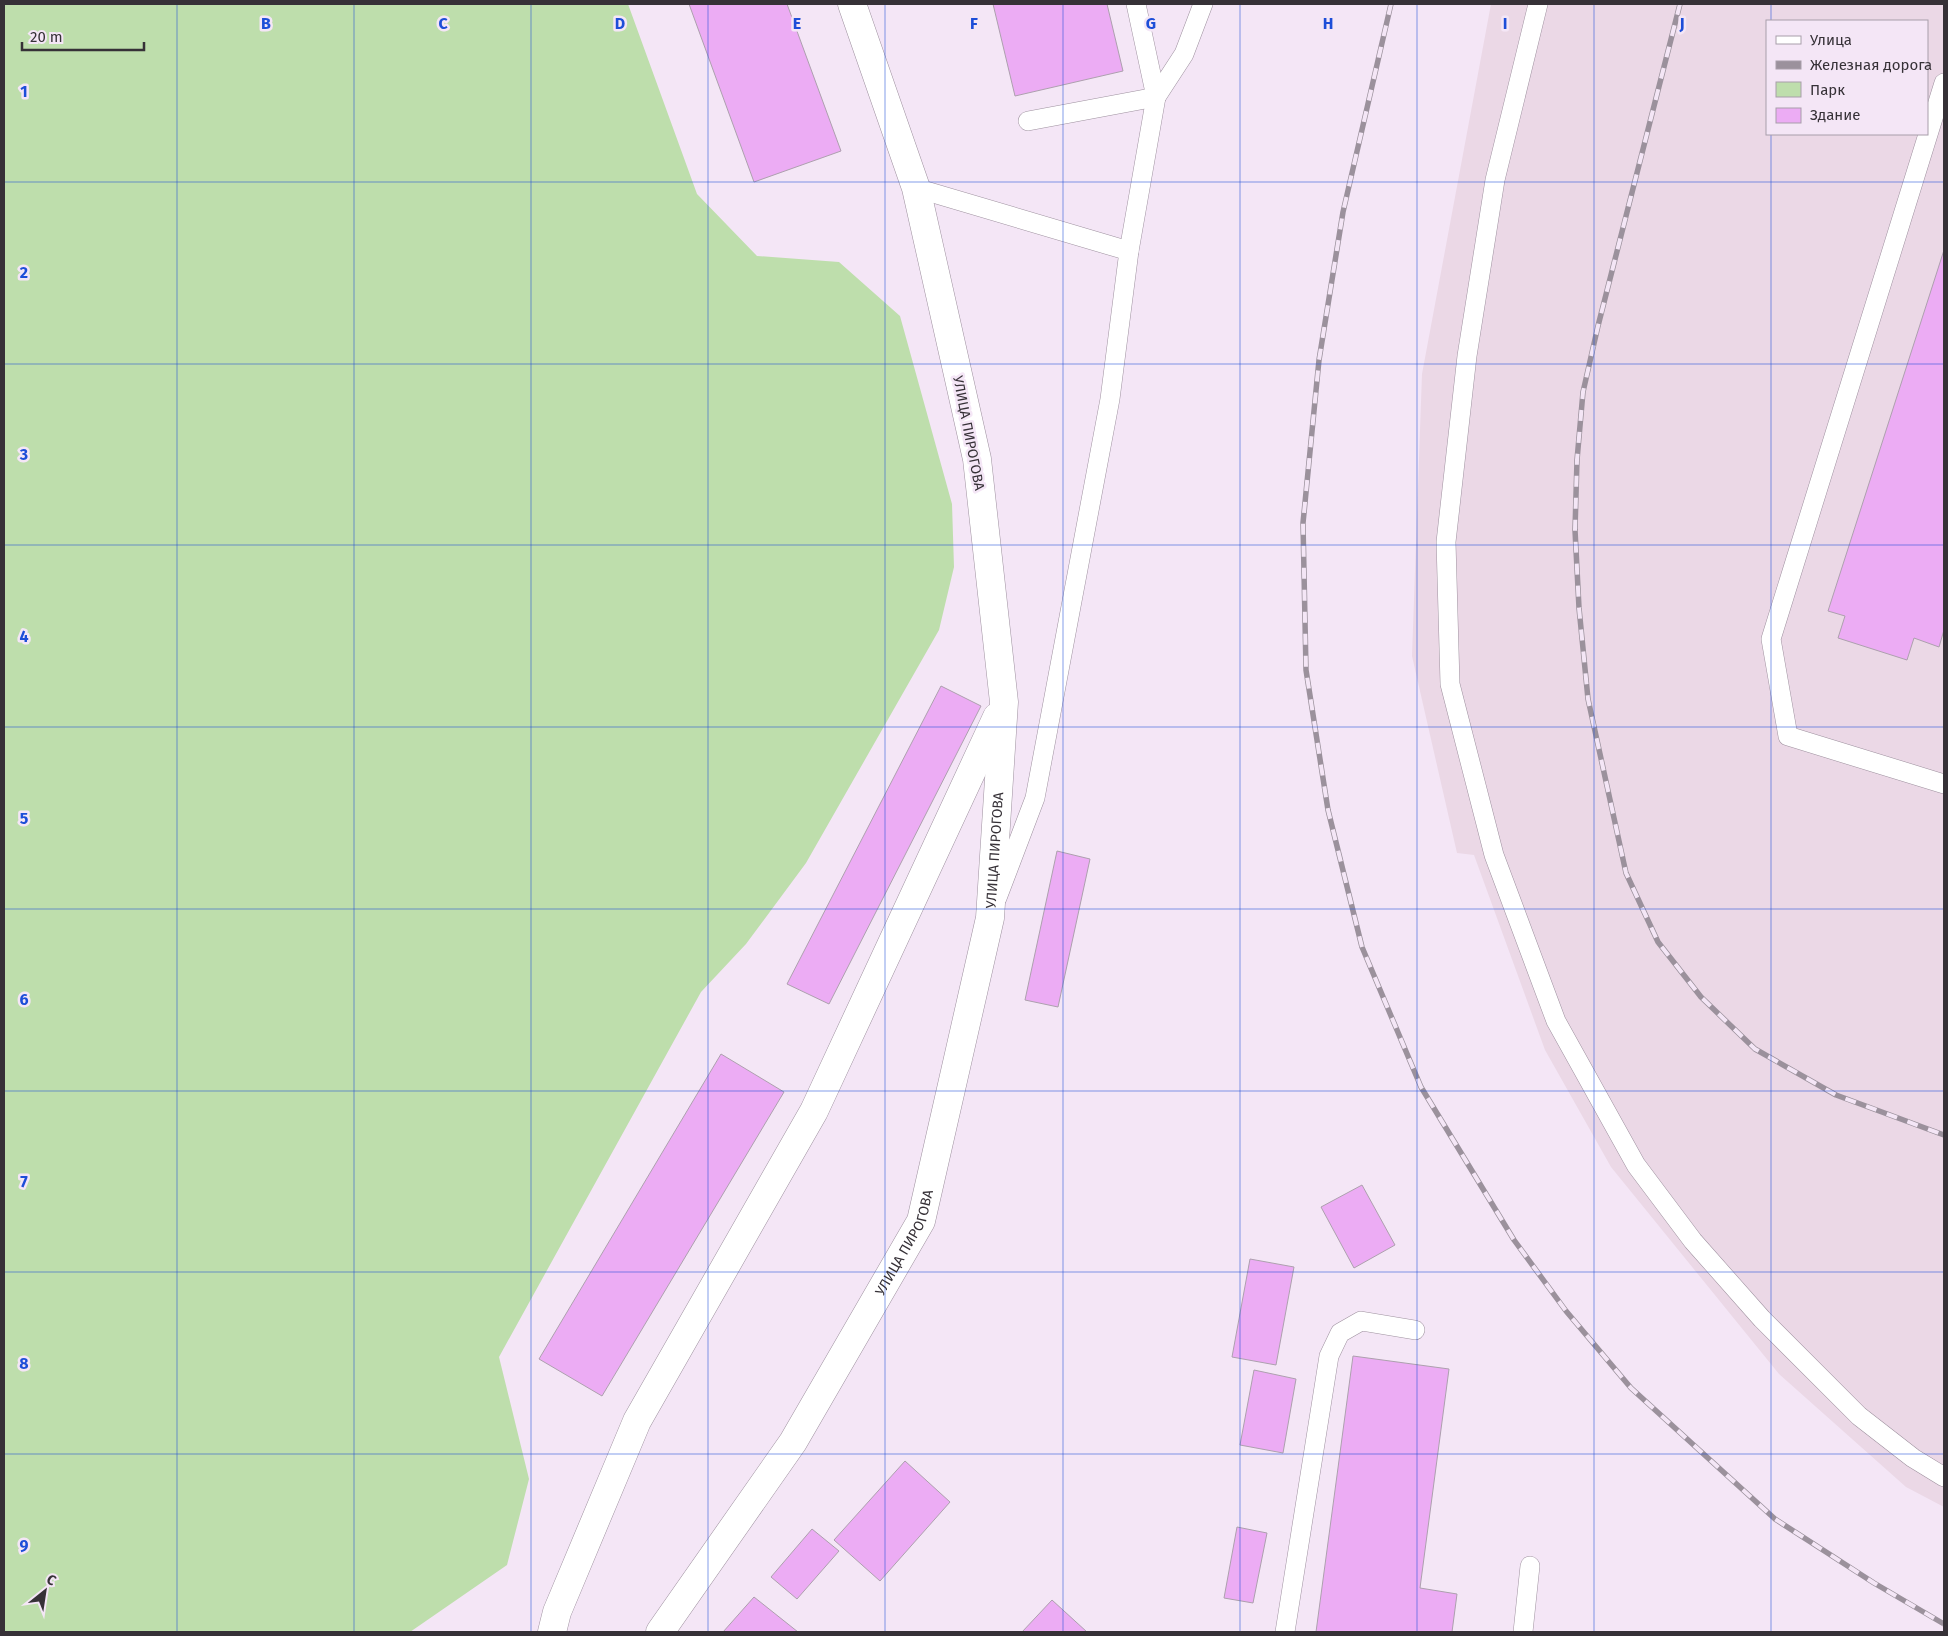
<svg xmlns="http://www.w3.org/2000/svg" width="1948" height="1636" viewBox="0 0 1948 1636" font-family="'Fira Sans',sans-serif">
  <style>
    .industrial { fill: #ebd8e6; fill-rule: evenodd }
    .green { fill: #bedeac }
    .building { fill: #ecacf4; stroke: #ada0ae }
    .lines { fill: none; stroke-linecap: round; stroke-linejoin: round }
    .lane-casing { stroke: #9e919f; stroke-width: 20 }
    .street-casing { stroke: #9e919f; stroke-width: 29 }
    .lane { stroke: #fff; stroke-width: 19 }
    .street { stroke: #fff; stroke-width: 28 }
    .rail-casing { stroke: #9b919c; stroke-width: 5.5 }
    .rail { stroke: #f4e6f6; stroke-width: 4; stroke-dasharray: 11; stroke-linecap: butt }
    .grid { fill: none; stroke: #1d4ed8; stroke-width: 1; stroke-opacity: 0.55 }
    .labels { text-anchor: middle; stroke-width: 5; stroke-linejoin: round; paint-order: stroke }
    .street-label { font-size: 14px; fill: #363137; stroke: #f4e6f6 }
    .grid-label { font-size: 16px; text-anchor: middle; font-weight: bold; fill: #1d4ed8; stroke: #f4e6f6; stroke-width: 5; stroke-linejoin: round; paint-order: stroke }
  </style>
  <rect width="100%" height="100%" fill="#f4e6f6"/>
  <!-- industrial -->
  <path class="industrial" d="M1491 4H1944V1507L1906 1487 1779 1374 1611 1167 1545 1050 1474 855 1457 853 1412 656 1422 374ZM1767 21H1927V134H1767Z"/>
  <!-- green -->
  <polygon class="green" points="4,4 628,4 697,194 757,256 839,262 900,316 952,504 954,567 939,630 806,863 746,944 701,992 499,1357 529,1479 507,1565 410,1632 4,1632"/>
  <!-- building -->
  <g class="building">
    <polygon points="689,4 787,4 841,151 754,182"/>
    <polygon points="993,4 1107,4 1123,71 1015,96"/>
    <polygon points="1944,250 1944,630 1939,647 1914,638 1907,660 1838,638 1845,616 1828,611"/>
    <polygon points="941,686 981,706 829,1004 787,984"/>
    <polygon points="1057,851 1090,859 1058,1007 1025,1000"/>
    <polygon points="721,1054 784,1092 602,1396 539,1359"/>
    <polygon points="1362,1185 1395,1245 1354,1268 1321,1207"/>
    <polygon points="1250,1259 1294,1267 1276,1365 1232,1357"/>
    <polygon points="1353,1356 1449,1369 1420,1588 1457,1594 1452,1632 1316,1632"/>
    <polygon points="1254,1370 1296,1379 1283,1453 1240,1445"/>
    <polygon points="905,1461 950,1502 880,1581 834,1540"/>
    <polygon points="1237,1527 1267,1533 1253,1603 1224,1598"/>
    <polygon points="812,1529 839,1551 797,1599 771,1577"/>
    <polygon points="754,1597 798,1632 723,1632"/>
    <polygon points="1052,1600 1087,1632 1022,1632"/>
  </g>
  <g class="lines">
    <!-- lane casing -->
    <g class="lane-casing">
      <g id="lane">
        <polyline points="1538,4 1495,180 1467,356 1446,542 1450,684 1494,855 1556,1021 1636,1165 1693,1241 1762,1319 1859,1416 1913,1458 1944,1477"/>
        <polyline points="1944,83 1771,639 1788,736 1944,784"/>
        <polyline points="1028,121 1156,97 1184,54 1203,4"/>
        <polyline points="916,188 1129,251"/>
        <polyline points="997,898 1035,798 1110,399 1129,251 1156,97 1136,4"/>
        <polyline points="1285,1632 1329,1356 1340,1333 1361,1321 1415,1330"/>
        <polyline points="1523,1632 1530,1566"/>
      </g>
    </g>
    <!-- street casing -->
    <g class="street-casing">
      <g id="street">
        <polyline points="552,1632 557,1612 637,1421 814,1111 997,717"/>
        <path id="s1" d="M660 1632 793 1442 921 1221 990 918 1004 702 977 459 916 188 852 4"/>
      </g>
    </g>
    <!-- lane -->
    <use href="#lane" class="lane"/>
    <!-- street -->
    <use href="#street" class="street"/>
    <!-- rail casing -->
    <g class="rail-casing">
      <g id="rail">
        <polyline points="1391,4 1343,212 1319,360 1303,523 1306,670 1328,810 1362,947 1421,1087 1514,1240 1566,1311 1631,1388 1775,1519 1874,1583 1944,1624"/>
        <polyline points="1680,4 1598,326 1583,392 1577,460 1575,530 1579,608 1588,699 1626,873 1658,942 1701,997 1755,1049 1836,1095 1944,1135"/>
      </g>
    </g>
    <!-- rail -->
    <use href="#rail" class="rail"/>
  </g>
  <!-- grid -->
  <path class="grid" d="M177 4V1632M354 4V1632M531 4V1632M708 4V1632M885 4V1632M1063 4V1632M1240 4V1632M1417 4V1632M1594 4V1632M1771 4V21M1771 134V1632M4 182H1944M4 364H1944M4 545H1944M4 727H1944M4 909H1944M4 1091H1944M4 1272H1944M4 1454H1944"/>
  <g class="labels">
    <!-- street labels -->
    <g class="street-label">
      <text transform="translate(969 433) rotate(79)" y="5">УЛИЦА ПИРОГОВА</text>
      <text dy="5" stroke="none"><textPath href="#s1" startOffset="866">УЛИЦА ПИРОГОВА</textPath></text>
      <text dy="5" stroke="none"><textPath href="#s1" startOffset="461">УЛИЦА ПИРОГОВА</textPath></text>
    </g>
  </g>
  <g class="grid-label">
    <text x="266" y="29">B</text>
    <text x="443" y="29">C</text>
    <text x="620" y="29">D</text>
    <text x="797" y="29">E</text>
    <text x="974" y="29">F</text>
    <text x="1151" y="29">G</text>
    <text x="1328" y="29">H</text>
    <text x="1505" y="29">I</text>
    <text x="1682" y="29">J</text>
    <text x="24" y="97">1</text>
    <text x="24" y="278">2</text>
    <text x="24" y="460">3</text>
    <text x="24" y="642">4</text>
    <text x="24" y="824">5</text>
    <text x="24" y="1005">6</text>
    <text x="24" y="1187">7</text>
    <text x="24" y="1369">8</text>
    <text x="24" y="1551">9</text>
  </g>
  <!-- border -->
  <rect width="1948" height="1636" fill="none" stroke="#363137" stroke-width="10"/>
  <!-- legend -->
  <rect x="1766" y="20" width="162" height="115" fill="#f4e6f6" stroke="#a89eaa"/>
  <rect x="1776" y="36" width="25" height="8" fill="#ffffff" stroke="#a89eaa"/>
  <text x="1810" y="45" font-size="15" fill="#363137">Улица</text>
  <rect x="1776" y="61" width="25" height="8" fill="#9b919c" stroke="#a89eaa"/>
  <text x="1810" y="70" font-size="15" fill="#363137">Железная дорога</text>
  <rect x="1776" y="82" width="25" height="15" fill="#bedeac" stroke="#a89eaa"/>
  <text x="1810" y="95" font-size="15" fill="#363137">Парк</text>
  <rect x="1776" y="108" width="25" height="15" fill="#ecacf4" stroke="#a89eaa"/>
  <text x="1810" y="120" font-size="15" fill="#363137">Здание</text>
  <!-- north arrow -->
  <g transform="translate(45 1591) rotate(30)" stroke="#f4e6f6" stroke-width="4" paint-order="stroke">
  <path d="M0-4L9 19L0 12L-9 19Z" fill="#363137"/>
  <text y="-8" font-size="14" font-weight="bold" text-anchor="middle" fill="#363137">С</text>
  </g>
  <!-- scale -->
  <path d="M22 42v8h122v-8" fill="none" stroke="#363137" stroke-width="2.5"/>
  <text x="30" y="42" font-size="15" fill="#363137" stroke="#f4e6f6" stroke-width="4" paint-order="stroke">20 m</text>
</svg>
